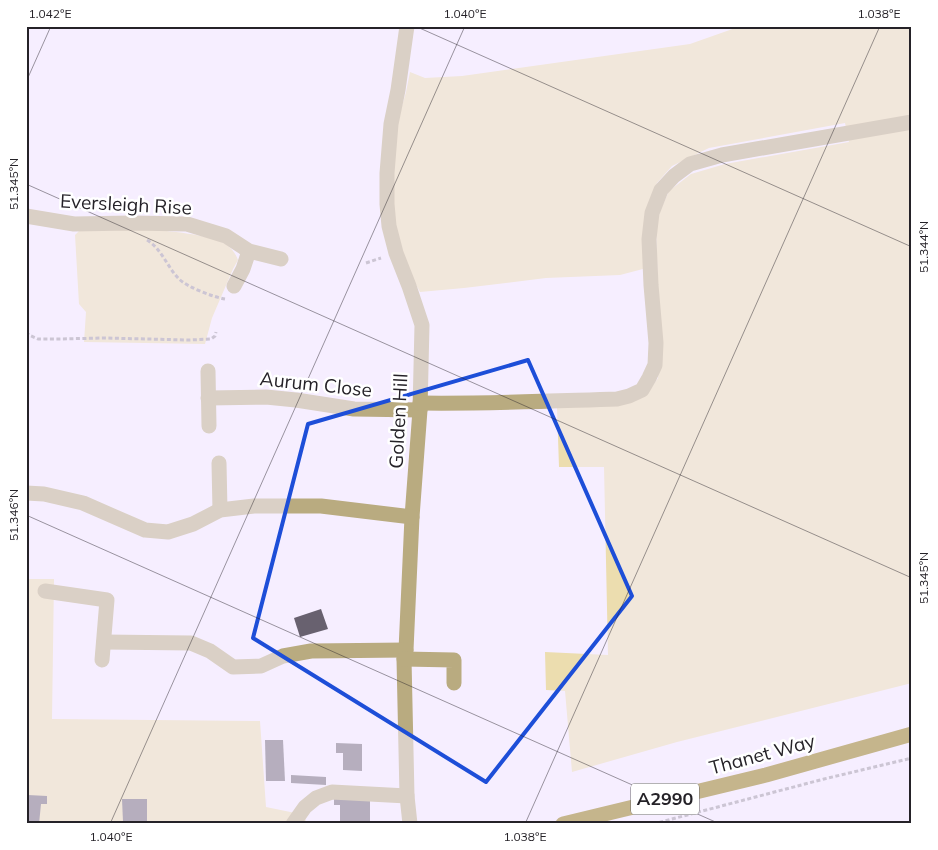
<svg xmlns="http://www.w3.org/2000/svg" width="938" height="850" viewBox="0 0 938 850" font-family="Mulish,sans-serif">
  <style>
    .green { fill: #ecddaf }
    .building { fill: #68616f }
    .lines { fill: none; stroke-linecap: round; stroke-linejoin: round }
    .path { stroke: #99939f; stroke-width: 3; stroke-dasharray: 4 2.5; stroke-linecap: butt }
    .minor { stroke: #b9ab80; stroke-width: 15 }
    .major { stroke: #896f00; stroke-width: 15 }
    .marked { fill: none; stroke: #1d4ed8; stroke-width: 4; stroke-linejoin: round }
    .ticks { fill: none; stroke: #252228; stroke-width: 1; stroke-opacity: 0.45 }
    .labels { text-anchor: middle; stroke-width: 5; stroke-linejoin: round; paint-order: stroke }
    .shield { fill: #fff; stroke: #666468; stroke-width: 1 }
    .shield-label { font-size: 18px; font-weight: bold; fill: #252228 }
    .street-label { font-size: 19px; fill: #252228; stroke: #fff }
    .neatline { fill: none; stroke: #252228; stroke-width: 2 }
    .ticks-label { font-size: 12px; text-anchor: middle; fill: #252228 }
  </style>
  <rect width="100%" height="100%" fill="#f6eeff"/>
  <!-- green -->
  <g class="green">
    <polygon points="741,26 912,26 912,683 677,742 572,772 565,691 546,690 545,652 608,655 604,467 559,467 557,408 648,392 658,378 660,350 656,228 660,211 669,191 691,174 725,164 849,142 845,123 709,148 672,166 657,183 645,213 643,269 620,275 546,278 464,288 420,292 406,267 394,227 393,137 406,92 410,72 425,78 462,76 690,44"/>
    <path d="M146 229C166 231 211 234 227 245 232 249 236 254 238 260L233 269 212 318 205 344 84 342 86 312 79 304 75 235 79 231Z"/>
    <polygon points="26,579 54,579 52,719 260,721 266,807 305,815 306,824 26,824"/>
  </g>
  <!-- building -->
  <g class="building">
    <polygon points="321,609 328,629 300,637 294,618"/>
    <polygon points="265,740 283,740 285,781 266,781"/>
    <polygon points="336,743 362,744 362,771 343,770 343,753 336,753"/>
    <polygon points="291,775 326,777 326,785 291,783"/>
    <polygon points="28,795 47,796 47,804 41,804 39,824 26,824"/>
    <polygon points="334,797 370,799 370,823 340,822 340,805 334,805"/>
    <polygon points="122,799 147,799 147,821 123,822"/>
  </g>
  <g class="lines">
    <!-- path -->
    <g class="path">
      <path d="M147 240C162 249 167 267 179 279 187 287 213 297 225 299"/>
      <polyline points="366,263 381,258"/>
      <polyline points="26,332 29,335 38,339 57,339 105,338 189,340 211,339 215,336 216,332"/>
      <polyline points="653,824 824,779 912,758"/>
    </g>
    <!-- minor -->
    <g class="minor">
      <polyline points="407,26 398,90 391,124 387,173 387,204 389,226 396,253 409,286 422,325 420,410 412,517 406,650 404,659 407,796 410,824"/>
      <polyline points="26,216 74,224 131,223 187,224 226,236 249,251 281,259"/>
      <polyline points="234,286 243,269 249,251"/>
      <polyline points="208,371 209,426"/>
      <polyline points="208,398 266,397 296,400 354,409 420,410"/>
      <path d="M420 403C486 404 551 401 617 399L629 396 642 390 649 378 655 365 656 343 651 285 649 239 652 213 661 190 674 176 690 164 722 155 912 122"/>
      <polyline points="219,463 220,510"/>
      <polyline points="26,493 44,494 83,503 145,530 168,532 193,524 220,510 254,506 321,506 412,517"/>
      <polyline points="45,591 107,600 102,660"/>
      <polyline points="104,642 191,643 210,651 233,667 261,666 283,656 311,651 406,650"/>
      <polyline points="404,659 454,660 454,683"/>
      <polyline points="293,824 305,807 316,798 332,792 407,796"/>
    </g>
    <!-- major -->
    <polyline class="major" points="563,824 766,775 912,734"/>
  </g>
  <!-- marked area -->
  <path d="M0 0H938V850H0ZM528 360 632 596 486 782 253 638 308 424Z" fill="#f6eeff" fill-opacity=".55" fill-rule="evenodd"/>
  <path class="marked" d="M528 360 632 596 486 782 253 638 308 424Z"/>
  <!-- ticks -->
  <path class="ticks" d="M415 26 912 247M26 82 51 26M26 184 912 578M26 515 720 824M110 824 465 26M525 824 880 26"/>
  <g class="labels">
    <!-- shield labels -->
    <rect class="shield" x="631" y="783.5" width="68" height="31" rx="4"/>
    <g class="shield-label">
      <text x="665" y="805">A2990</text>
    </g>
    <!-- street labels -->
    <g class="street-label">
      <text transform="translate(126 204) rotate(3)" y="7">Eversleigh Rise</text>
      <text transform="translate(316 384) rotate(6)" y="7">Aurum Close</text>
      <text transform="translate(398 421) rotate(-87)" y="7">Golden Hill</text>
      <text transform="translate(762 754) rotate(-15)" y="7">Thanet Way</text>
    </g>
  </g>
  <!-- border -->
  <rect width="938" height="850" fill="none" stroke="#ffffff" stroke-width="55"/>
  <rect x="28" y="28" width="882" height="794" class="neatline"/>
  <g class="ticks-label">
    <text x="50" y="18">1.042°E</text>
    <text x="465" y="18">1.040°E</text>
    <text x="879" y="18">1.038°E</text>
    <text transform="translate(14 184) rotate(-90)" y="4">51.345°N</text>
    <text transform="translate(924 247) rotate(-90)" y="4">51.344°N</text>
    <text transform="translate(14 515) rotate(-90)" y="4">51.346°N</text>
    <text transform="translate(924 578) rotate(-90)" y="4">51.345°N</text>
    <text x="111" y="841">1.040°E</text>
    <text x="525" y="841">1.038°E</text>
  </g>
</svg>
